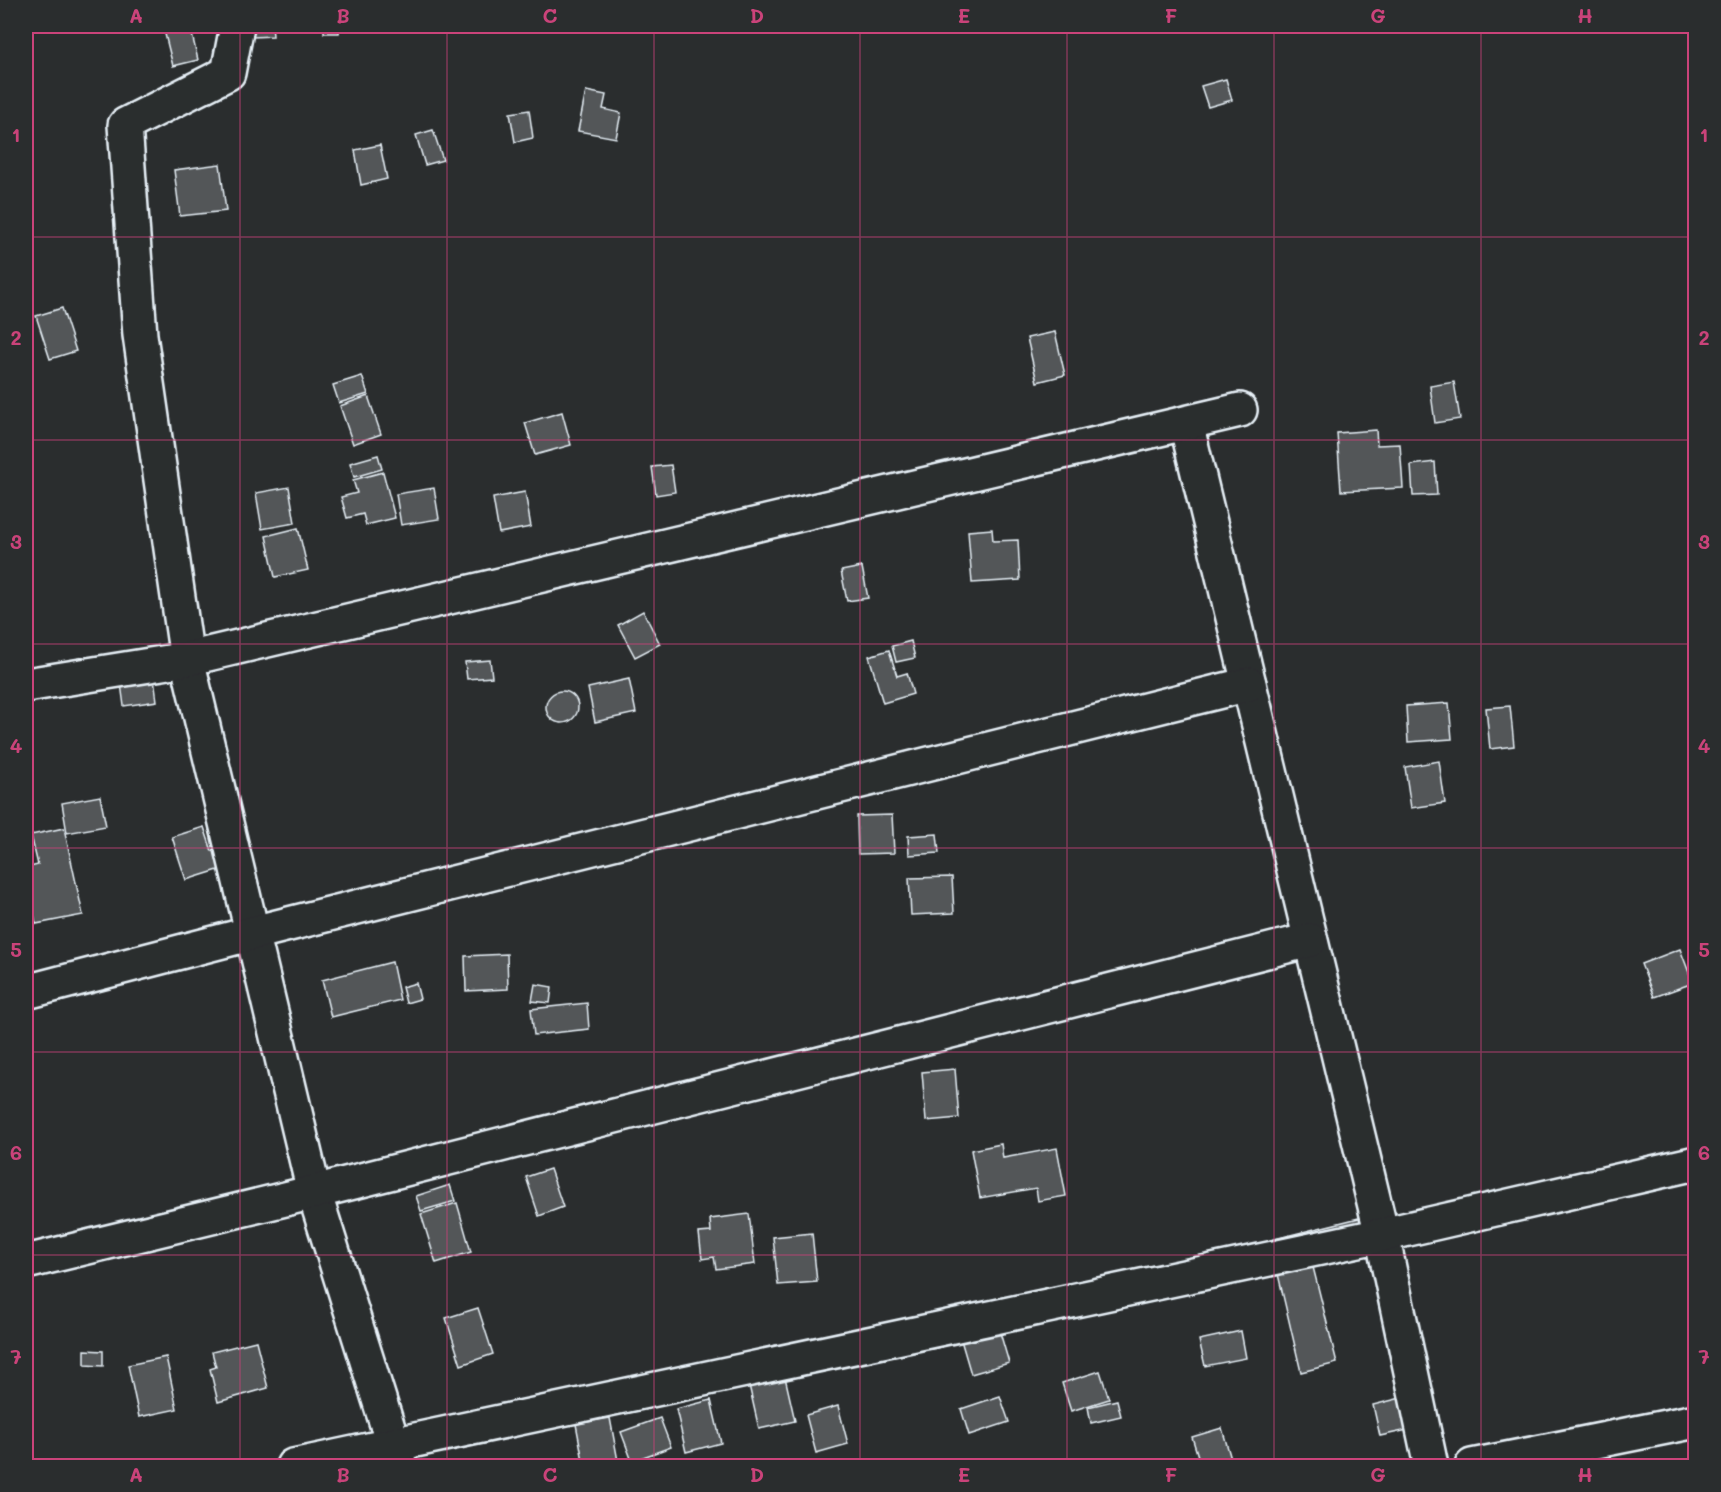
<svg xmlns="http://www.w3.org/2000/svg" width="1721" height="1492" viewBox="0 0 1721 1492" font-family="Mali,sans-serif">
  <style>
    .building { fill: #535759; stroke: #e8f1f8; stroke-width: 1.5 }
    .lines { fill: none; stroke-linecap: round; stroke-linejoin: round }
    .street-casing { stroke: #e8f1f8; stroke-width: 38 }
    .street { stroke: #2a2d2e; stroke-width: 33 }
    .grid { fill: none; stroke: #ca437a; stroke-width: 1.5; stroke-opacity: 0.55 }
    .neatline { fill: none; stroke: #ca437a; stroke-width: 2 }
    .grid-label { font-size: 20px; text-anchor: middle; font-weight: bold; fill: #ca437a }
  </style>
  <rect width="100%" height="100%" fill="#2a2d2e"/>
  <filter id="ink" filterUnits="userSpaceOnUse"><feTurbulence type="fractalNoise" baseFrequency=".0167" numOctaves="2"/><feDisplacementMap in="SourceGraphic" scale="12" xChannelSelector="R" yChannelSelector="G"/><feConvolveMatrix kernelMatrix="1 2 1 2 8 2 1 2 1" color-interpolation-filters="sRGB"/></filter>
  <g filter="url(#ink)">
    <!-- building -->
    <g class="building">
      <polygon points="183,26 190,26 198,60 173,66 164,30"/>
      <polygon points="252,26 272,26 273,36 253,37"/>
      <polygon points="324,26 340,26 339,33 324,33"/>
      <polygon points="1226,79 1232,100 1208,107 1201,86"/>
      <polygon points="586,91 606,95 603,109 621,113 616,138 578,131"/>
      <polygon points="529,110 533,138 515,142 510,113"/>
      <polygon points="433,130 443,160 425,165 416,135"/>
      <polygon points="380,145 387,179 361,185 355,150"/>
      <polygon points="220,164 226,211 180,216 174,170"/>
      <polygon points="62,308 76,351 50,359 36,316"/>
      <polygon points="1055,332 1065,375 1037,382 1027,338"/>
      <polygon points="362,376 368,394 339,403 333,385"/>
      <polygon points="1454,382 1460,419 1435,423 1430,386"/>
      <polygon points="368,396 381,434 353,444 340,406"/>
      <polygon points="562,412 571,445 535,455 525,423"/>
      <polygon points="1376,430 1377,445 1400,444 1403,488 1341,491 1337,433"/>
      <polygon points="378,455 382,469 354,477 350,463"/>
      <polygon points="1435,462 1437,495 1413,496 1411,465"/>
      <polygon points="671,465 675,492 656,495 652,467"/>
      <polygon points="383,472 395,518 366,525 363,514 347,518 341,497 357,493 353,480"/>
      <polygon points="289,487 295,523 262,529 256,493"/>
      <polygon points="434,488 439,519 401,525 396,494"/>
      <polygon points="525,492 531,527 499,533 493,498"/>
      <polygon points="298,528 308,570 275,577 266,536"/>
      <polygon points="992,529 993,541 1018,540 1020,580 972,583 968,531"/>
      <polygon points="862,567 868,598 847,601 841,571"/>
      <polygon points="643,611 660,644 635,657 618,625"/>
      <polygon points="911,641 915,658 896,662 892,646"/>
      <polygon points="889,650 897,676 907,673 913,694 883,703 869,656"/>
      <polygon points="490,660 492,677 467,679 465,662"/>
      <polygon points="154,679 157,701 124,706 121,684"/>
      <polygon points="629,679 636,713 595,722 588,688"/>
      <circle cx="562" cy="707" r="16"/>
      <polygon points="1449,703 1452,739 1408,742 1406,706"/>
      <polygon points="1510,706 1514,746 1490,749 1486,708"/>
      <polygon points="1439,761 1445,803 1411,808 1405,767"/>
      <polygon points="100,796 106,826 67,833 62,803"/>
      <polygon points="892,815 894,853 858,854 857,816"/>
      <polygon points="204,827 212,851 225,847 231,866 186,880 172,837"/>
      <polygon points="64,828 83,915 36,924 26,876 26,868 38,865 31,835"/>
      <polygon points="937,834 939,853 909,855 908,836"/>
      <polygon points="952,877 954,913 911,915 909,878"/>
      <polygon points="1680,949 1693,983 1654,997 1641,964"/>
      <polygon points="507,954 508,989 466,991 465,956"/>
      <polygon points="392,962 400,1000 331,1017 322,980"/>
      <polygon points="416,983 420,999 406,1003 402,987"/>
      <polygon points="535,984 552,987 550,1003 532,1001"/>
      <polygon points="587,1003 589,1029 534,1035 531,1009"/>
      <polygon points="955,1069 959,1118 926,1121 922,1072"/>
      <polygon points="1001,1144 1003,1158 1057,1148 1066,1196 1038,1201 1036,1188 980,1198 971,1150"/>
      <polygon points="550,1169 563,1207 539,1216 526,1177"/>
      <polygon points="450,1185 455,1201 421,1211 416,1196"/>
      <polygon points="457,1203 471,1252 436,1263 421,1214"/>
      <polygon points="749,1214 755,1264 716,1269 714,1257 702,1259 699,1233 711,1232 710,1219"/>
      <polygon points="1363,1217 1371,1253 1313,1267 1337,1363 1301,1372 1270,1240"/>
      <polygon points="812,1233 817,1282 778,1285 773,1237"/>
      <polygon points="478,1308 493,1354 461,1365 446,1318"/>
      <polygon points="999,1329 1009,1363 971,1374 961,1340"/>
      <polygon points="1241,1331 1246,1358 1205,1366 1199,1340"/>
      <polygon points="256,1341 268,1388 218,1402 210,1369 216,1367 212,1352"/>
      <polygon points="85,1350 103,1351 103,1366 85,1365"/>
      <polygon points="166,1357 177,1409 139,1417 128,1365"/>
      <polygon points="1100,1371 1109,1399 1071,1411 1062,1383"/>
      <polygon points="785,1377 795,1421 759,1429 749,1385"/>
      <polygon points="1000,1396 1009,1422 969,1435 961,1409"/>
      <polygon points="1409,1396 1417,1428 1380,1436 1373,1405"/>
      <polygon points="711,1400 721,1443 686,1452 676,1409"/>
      <polygon points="1117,1400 1121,1416 1091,1423 1088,1407"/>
      <polygon points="838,1406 848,1444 816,1453 806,1415"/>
      <polygon points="610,1418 618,1461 584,1466 576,1424"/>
      <polygon points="660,1418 671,1447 632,1461 621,1432"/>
      <polygon points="1222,1428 1233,1466 1201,1466 1192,1437"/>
    </g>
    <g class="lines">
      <!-- street casing -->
      <g class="street-casing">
        <g id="street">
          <polyline points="237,26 228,73 125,125 140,335 187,659 314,1192 400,1466"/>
          <polyline points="1186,423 1382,1235 1431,1466"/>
          <polyline points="26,685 187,659 1240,410"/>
          <polyline points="26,992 253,933 1249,684"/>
          <polyline points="26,1262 314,1192 1310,940"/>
          <polyline points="293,1466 1382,1235 1696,1163"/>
          <polyline points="1472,1466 1696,1421"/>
        </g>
      </g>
      <!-- street -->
      <use href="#street" class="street"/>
    </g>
  </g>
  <!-- grid -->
  <path class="grid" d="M240 26V1466M447 26V1466M654 26V1466M860 26V1466M1067 26V1466M1274 26V1466M1481 26V1466M26 237H1696M26 440H1696M26 644H1696M26 848H1696M26 1052H1696M26 1255H1696"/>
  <!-- margin -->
  <rect width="1721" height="1492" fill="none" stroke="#2a2d2e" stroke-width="66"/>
  <rect x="33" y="33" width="1655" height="1426" class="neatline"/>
  <g class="grid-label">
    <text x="136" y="23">A</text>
    <text x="343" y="23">B</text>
    <text x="550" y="23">C</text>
    <text x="757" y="23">D</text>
    <text x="964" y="23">E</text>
    <text x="1171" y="23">F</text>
    <text x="1378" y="23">G</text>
    <text x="1585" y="23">H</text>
    <text x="16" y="142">1</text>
    <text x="1704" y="142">1</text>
    <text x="16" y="345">2</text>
    <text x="1704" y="345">2</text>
    <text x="16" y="549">3</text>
    <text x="1704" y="549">3</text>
    <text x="16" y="753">4</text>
    <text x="1704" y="753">4</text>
    <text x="16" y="957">5</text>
    <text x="1704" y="957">5</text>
    <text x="16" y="1160">6</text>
    <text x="1704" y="1160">6</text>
    <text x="16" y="1364">7</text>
    <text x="1704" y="1364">7</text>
    <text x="136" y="1482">A</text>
    <text x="343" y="1482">B</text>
    <text x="550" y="1482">C</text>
    <text x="757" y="1482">D</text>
    <text x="964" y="1482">E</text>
    <text x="1171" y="1482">F</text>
    <text x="1378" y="1482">G</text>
    <text x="1585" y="1482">H</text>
  </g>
</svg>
